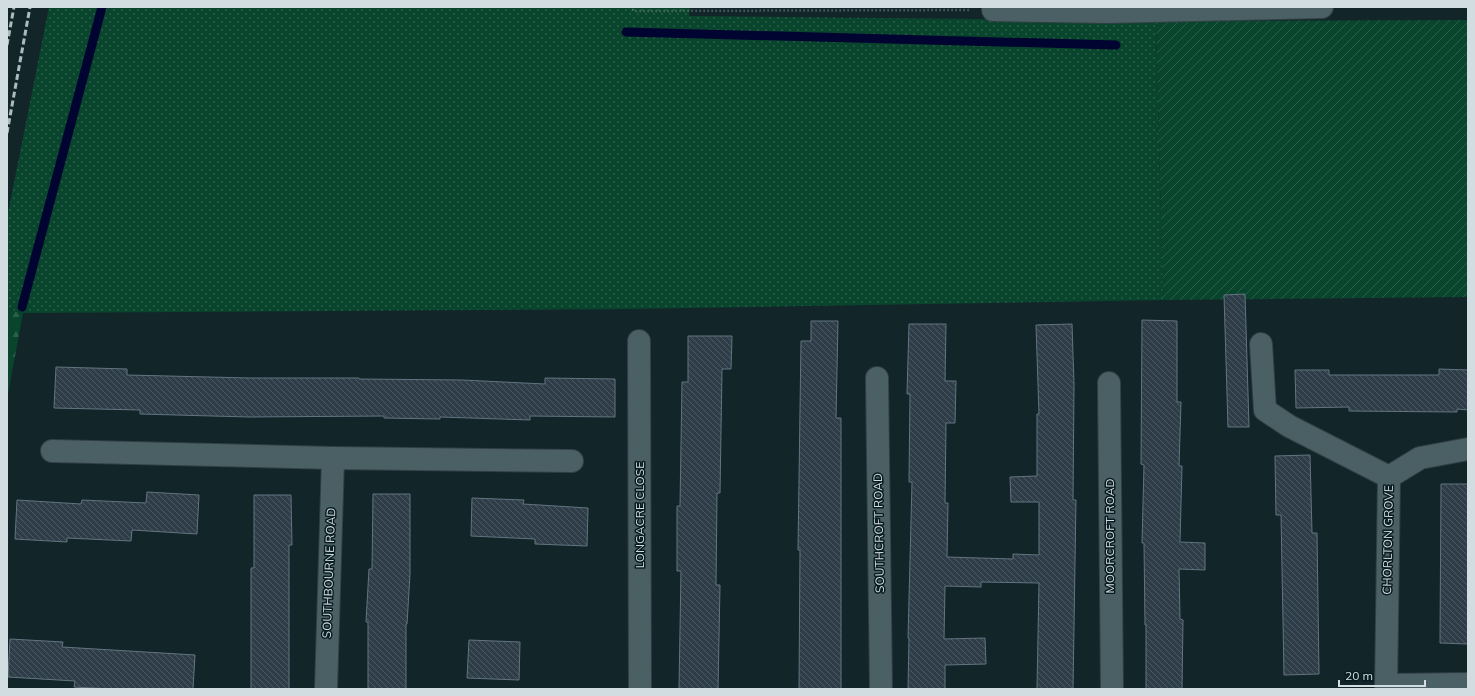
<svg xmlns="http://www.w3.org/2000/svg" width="1475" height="696" viewBox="0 0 1475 696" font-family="Mulish,sans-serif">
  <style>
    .grass { fill: url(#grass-dots) }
    .forest { fill: url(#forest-firs) }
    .garden { fill: url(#garden-furrows) }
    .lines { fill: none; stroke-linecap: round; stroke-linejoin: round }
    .stream { stroke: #010431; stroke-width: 9 }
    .building { fill: url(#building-back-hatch); stroke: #637480 }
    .minor-casing { stroke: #324044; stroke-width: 24 }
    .path { stroke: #6d7d81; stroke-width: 2.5; stroke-dasharray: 1 3; stroke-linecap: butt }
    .minor { stroke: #4b6065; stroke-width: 22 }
    .rail { stroke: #adbbbe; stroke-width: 3; stroke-dasharray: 6 3; stroke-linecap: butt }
    .labels { text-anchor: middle; stroke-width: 3; stroke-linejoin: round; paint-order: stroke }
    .street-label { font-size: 12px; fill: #d1dde0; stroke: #091c21 }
  </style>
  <defs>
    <pattern id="grass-dots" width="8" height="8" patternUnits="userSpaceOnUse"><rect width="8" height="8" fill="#09442d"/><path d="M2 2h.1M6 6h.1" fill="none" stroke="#2c5f4b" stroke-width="1.8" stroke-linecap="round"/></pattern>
    <pattern id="forest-firs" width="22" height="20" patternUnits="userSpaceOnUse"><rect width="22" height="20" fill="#09442d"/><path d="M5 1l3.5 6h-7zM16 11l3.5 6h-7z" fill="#2c5f4b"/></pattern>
    <pattern id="garden-furrows" width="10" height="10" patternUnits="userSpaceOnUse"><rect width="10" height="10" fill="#09442d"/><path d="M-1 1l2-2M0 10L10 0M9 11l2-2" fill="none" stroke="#2c5f4b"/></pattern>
    <pattern id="building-back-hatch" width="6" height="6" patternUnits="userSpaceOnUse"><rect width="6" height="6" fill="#2e3d48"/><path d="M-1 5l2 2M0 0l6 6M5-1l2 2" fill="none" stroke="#4b5962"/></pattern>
  </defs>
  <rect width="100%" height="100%" fill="#12262a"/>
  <!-- grass -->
  <polygon class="grass" points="49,7 690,7 689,16 1156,21 1163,300 625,309 23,313 7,309 7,218"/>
  <!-- forest -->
  <polygon class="forest" points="7,309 23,313 7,399"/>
  <!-- garden -->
  <polygon class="garden" points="1468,20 1468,297 1163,300 1156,21"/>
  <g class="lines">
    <!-- stream -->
    <g class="stream">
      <polyline points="626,32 1116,45"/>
      <polyline points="22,307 102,7"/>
    </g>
  </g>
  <!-- building -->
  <g class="building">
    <polygon points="1245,294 1249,427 1228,427 1224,295"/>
    <polygon points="1142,320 1177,321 1177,402 1181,402 1179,466 1182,466 1180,542 1205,543 1205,570 1179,569 1180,619 1183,620 1182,689 1146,689 1146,625 1145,625 1144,543 1142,543 1144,465 1141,464"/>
    <polygon points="811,321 838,321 836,418 841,418 841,689 799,689 800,550 798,550 801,341 811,341"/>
    <polygon points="909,324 946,324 945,381 956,381 955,423 946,423 945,503 948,503 947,557 1013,559 1013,554 1039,555 1039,502 1011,502 1010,477 1037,476 1037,414 1039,414 1036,325 1072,324 1074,384 1073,500 1076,500 1073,689 1037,689 1039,583 981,582 981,587 945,586 944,639 985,638 986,664 945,665 945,689 908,689 909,638 908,638 912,482 909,482 910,394 907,394"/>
    <polygon points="688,336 732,336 731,369 722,369 720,493 717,493 716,585 720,585 718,689 679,689 681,571 677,571 677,506 680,506 682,382 688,382"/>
    <polygon points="56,367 127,369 127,375 249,378 359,378 359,379 462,380 545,384 545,378 615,379 615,417 530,416 530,420 440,417 440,419 384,418 384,416 249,417 140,414 140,410 54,408"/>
    <polygon points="1439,369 1468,370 1468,410 1457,409 1457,412 1349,411 1349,407 1296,408 1295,370 1329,370 1329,375 1439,375"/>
    <polygon points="1310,455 1312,533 1317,533 1319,674 1284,675 1281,515 1276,515 1275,456"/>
    <polygon points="1441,484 1468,484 1468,644 1440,643"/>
    <polygon points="147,492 199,495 197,534 132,530 131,541 67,538 67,542 15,539 17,500 81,504 82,500 146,503"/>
    <polygon points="373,494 410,494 410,574 407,624 406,624 406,689 368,689 368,622 366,622 369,569 372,569"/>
    <polygon points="254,495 291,495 292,545 289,545 289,689 251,689 251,568 254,568"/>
    <polygon points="472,498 524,500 523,504 588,508 587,546 535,544 535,539 471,536"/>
    <polygon points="10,639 63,642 62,647 195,655 193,689 110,689 74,687 75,681 8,677"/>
    <polygon points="469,640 520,642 519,680 467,678"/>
  </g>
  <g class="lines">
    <!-- minor casing -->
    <g class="minor-casing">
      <g id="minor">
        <polyline points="993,10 1108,12 1322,7"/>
        <polyline points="639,341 640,689"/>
        <polyline points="1261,344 1265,410 1289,426 1389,477"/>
        <polyline points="877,378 881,689"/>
        <polyline points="1109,383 1112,689"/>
        <polyline points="52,451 333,458 572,461"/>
        <polyline points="1387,685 1468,684"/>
        <polyline points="326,689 333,458"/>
        <polyline points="1386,689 1389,477 1420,458 1468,449"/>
      </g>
    </g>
    <!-- path -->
    <polyline class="path" points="629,7 634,11 969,10"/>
    <!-- minor -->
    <use href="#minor" class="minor"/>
    <!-- rail -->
    <g class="rail">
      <polyline points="7,45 14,7"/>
      <polyline points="7,133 30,7"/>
    </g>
  </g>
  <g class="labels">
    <!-- street labels -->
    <g class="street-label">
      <text transform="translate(640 515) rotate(-90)" y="4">LONGACRE CLOSE</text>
      <text transform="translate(879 533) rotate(-91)" y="4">SOUTHCROFT ROAD</text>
      <text transform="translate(1110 536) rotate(-90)" y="4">MOORCROFT ROAD</text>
      <text transform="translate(1388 540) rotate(-89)" y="4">CHORLTON GROVE</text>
      <text transform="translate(329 573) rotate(-88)" y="4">SOUTHBOURNE ROAD</text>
    </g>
  </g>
  <!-- border -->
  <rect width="1475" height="696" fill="none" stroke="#d1dde0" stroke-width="16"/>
  <!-- scale -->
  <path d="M1339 680v6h86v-6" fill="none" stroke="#d1dde0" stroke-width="2"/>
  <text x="1345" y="680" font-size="12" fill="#d1dde0" stroke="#091c21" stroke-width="3" paint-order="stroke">20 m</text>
</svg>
